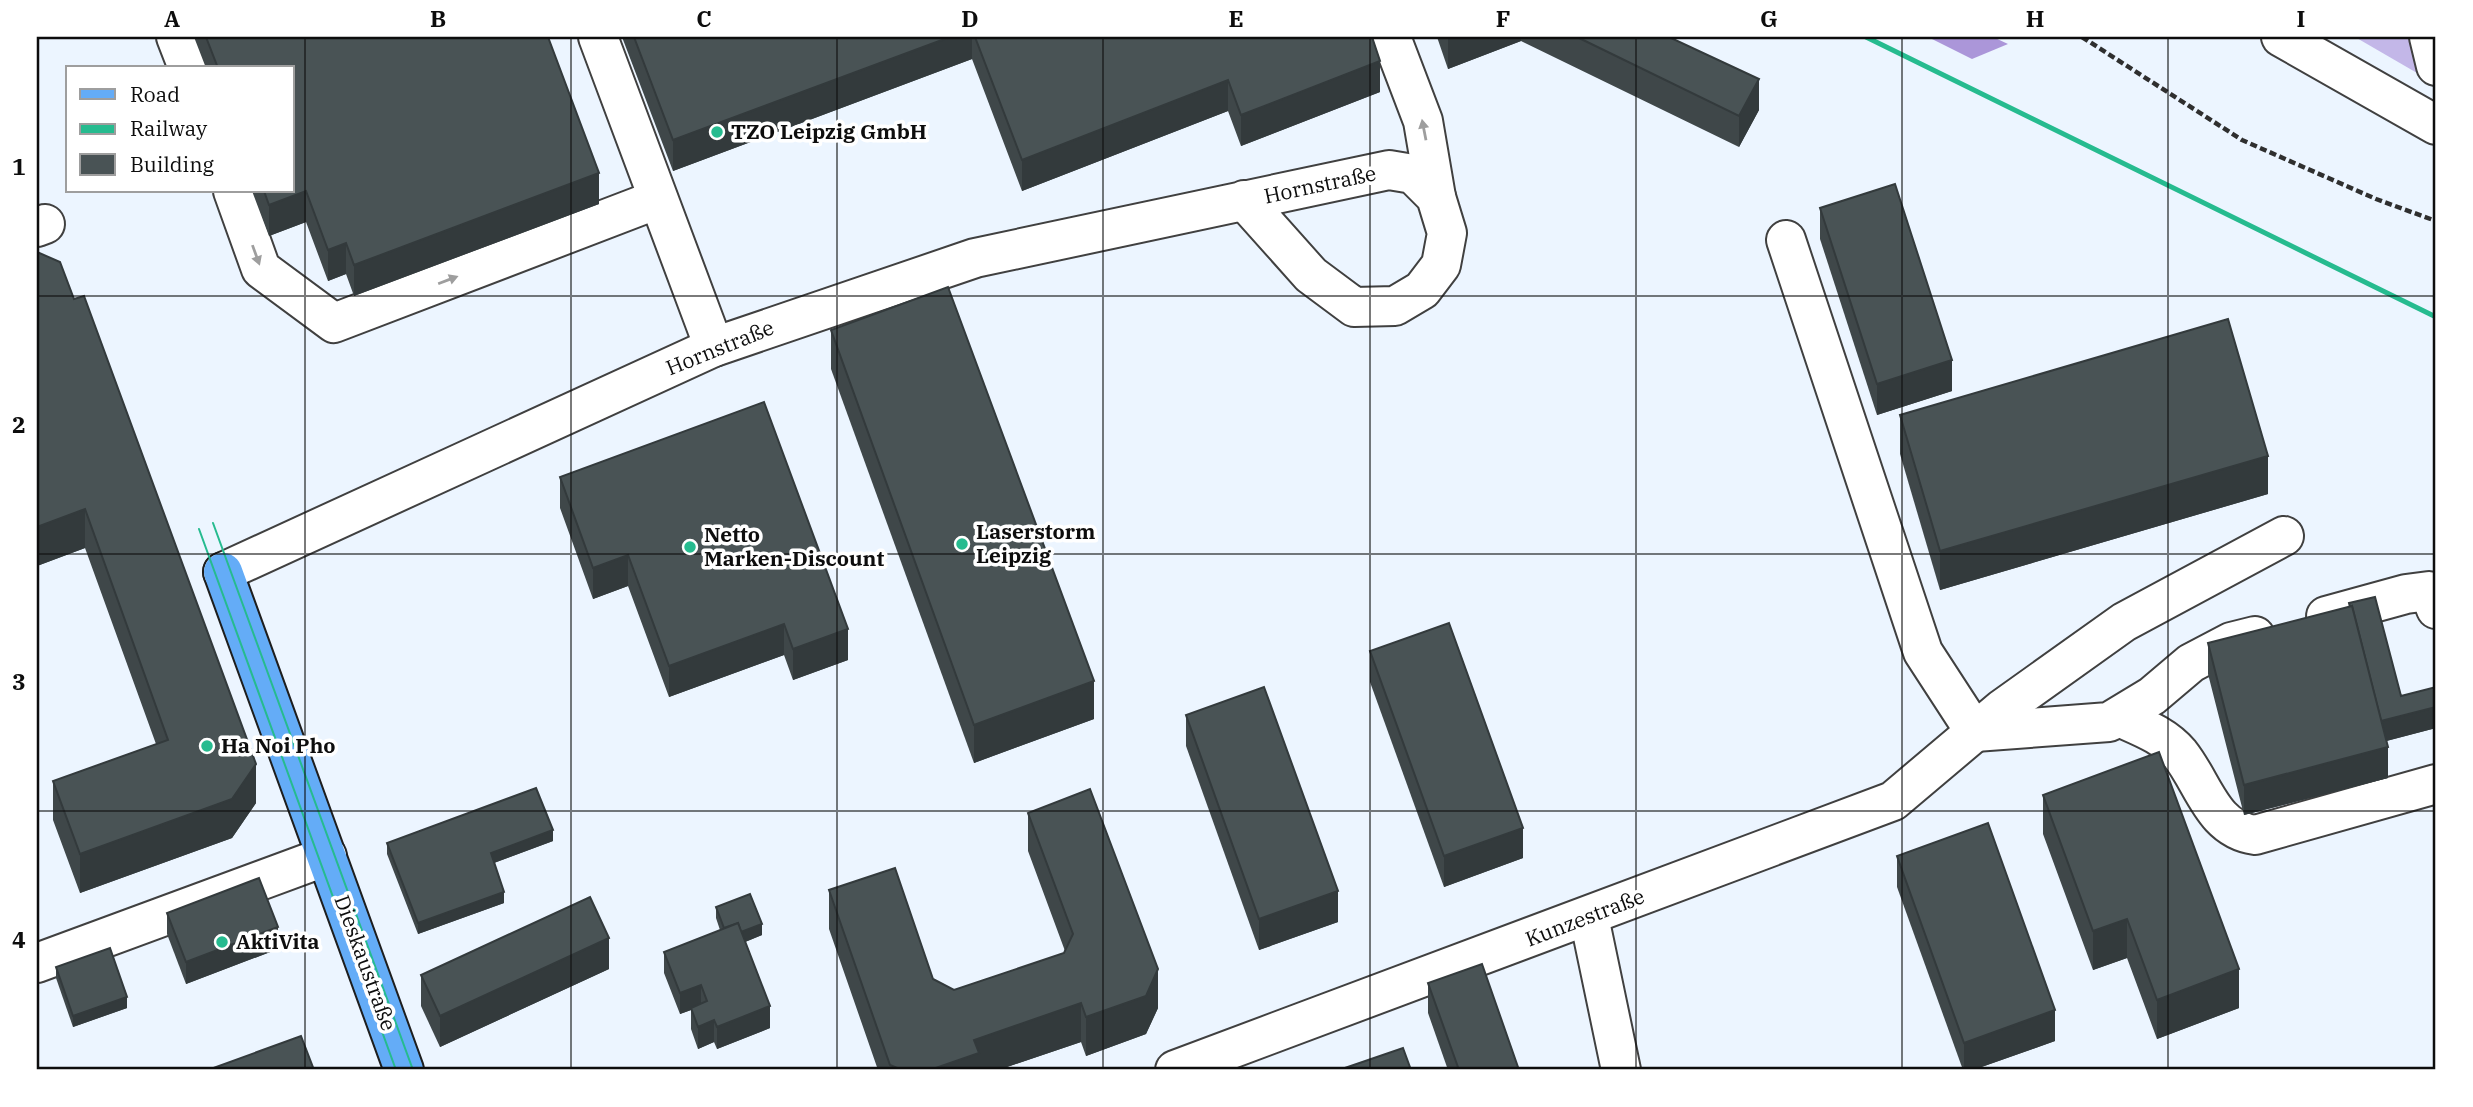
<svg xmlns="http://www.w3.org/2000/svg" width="2473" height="1107" viewBox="0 0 2473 1107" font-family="'IBM Plex Serif',serif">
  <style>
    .green { fill: #c3b7e8 }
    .forest { fill: #ab96d9 }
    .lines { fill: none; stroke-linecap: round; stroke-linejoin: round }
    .minor-casing { stroke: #404040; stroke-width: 42 }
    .major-casing { stroke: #1e1e1e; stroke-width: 42 }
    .path { stroke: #2f2f2f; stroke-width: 4.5; stroke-dasharray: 7 3.5; stroke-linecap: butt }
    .minor { stroke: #fff; stroke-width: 38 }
    .major { stroke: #64acf7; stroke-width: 38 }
    .tram { stroke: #26bb8f; stroke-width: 2 }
    .rail { stroke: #26bb8f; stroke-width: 5 }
    .wall { fill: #3f4749 }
    .shaded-wall { fill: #333a3c }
    .building { fill: #495355; stroke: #333a3c; stroke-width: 2 }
    .oneway { fill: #9e9e9e }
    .grid { fill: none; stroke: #0d0d0d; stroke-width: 2; stroke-opacity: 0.55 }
    .poi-dot { fill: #26bb8f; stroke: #fff; stroke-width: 2.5 }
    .labels { text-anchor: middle; stroke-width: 7; stroke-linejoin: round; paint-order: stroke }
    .poi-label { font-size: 21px; font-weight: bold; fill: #0d0d0d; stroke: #fff; text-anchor: start }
    .street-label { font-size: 21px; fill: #0d0d0d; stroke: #fff }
    .neatline { fill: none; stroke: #0d0d0d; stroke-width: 2.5 }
    .grid-label { font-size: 23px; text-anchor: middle; font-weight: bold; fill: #0d0d0d }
  </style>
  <rect width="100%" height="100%" fill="#ecf5ff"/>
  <!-- green -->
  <polygon class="green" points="2355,37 2436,37 2436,84"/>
  <!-- forest -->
  <polygon class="forest" points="1928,37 1993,37 2008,44 1972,59"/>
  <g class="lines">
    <!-- minor casing -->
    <g class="minor-casing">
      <g id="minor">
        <polyline points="176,37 188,68"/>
        <polyline points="598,37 714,347"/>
        <polyline points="1391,37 1423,121 1436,197"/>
        <polyline points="2281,37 2436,125"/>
        <polyline points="2429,37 2436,66"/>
        <polyline points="233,191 261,269 334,323 658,199"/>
        <polyline points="37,227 45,224"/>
        <polyline points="1786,240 1923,652 1975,732"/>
        <polyline points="223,572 714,347 975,258 1389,170 1413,174 1436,197 1447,233 1441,265 1422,290 1395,306 1354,307 1311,275 1244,200"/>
        <polyline points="2326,616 2406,594 2429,591 2436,609"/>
        <path d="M2119 717C2141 727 2164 735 2180 754 2204 784 2212 829 2255 835L2436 784"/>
        <polyline points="1975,732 2109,722 2152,696 2191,663 2231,642 2255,636"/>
        <polyline points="1589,917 1621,1070"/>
        <polyline points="37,963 327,856"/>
        <polyline points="1175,1070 1893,801 2002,709 2124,622 2284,536"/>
      </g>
    </g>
    <!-- major casing -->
    <g class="major-casing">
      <polyline id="major" points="223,572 404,1070"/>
    </g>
    <!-- path -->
    <polyline class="path" points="2082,37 2242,140 2376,199 2436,221"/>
    <!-- minor -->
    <use href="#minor" class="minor"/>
    <!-- major -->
    <use href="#major" class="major"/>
    <!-- tram -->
    <g class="tram">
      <polyline points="213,523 413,1070"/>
      <polyline points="199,529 396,1070"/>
    </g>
    <!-- rail -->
    <polyline class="rail" points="1866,37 2436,317"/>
  </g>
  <!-- wall -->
  <g class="wall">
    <polygon points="194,37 548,37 599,204 354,296 346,274 328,281 306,222 269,236 252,191 292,191 292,68 206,68"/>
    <polygon points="622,37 1372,37 1380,92 1241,146 1228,111 1022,191 972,59 673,171"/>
    <polygon points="1437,37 1669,37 1759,110 1739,147 1521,41 1448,69"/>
    <polygon points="1820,208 1952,391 1877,415 1820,239"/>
    <polygon points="37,252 256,803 232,838 80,893 53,820 53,781 156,744 85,548 37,566"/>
    <polygon points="831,330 1094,719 974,763 831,369"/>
    <polygon points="1900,415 2268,494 1940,590 1900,454"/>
    <polygon points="560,477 848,660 793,680 784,655 669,697 628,586 593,599 560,508"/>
    <polygon points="2349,603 2401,696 2436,687 2436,728 2386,741 2388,778 2244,815 2208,674 2208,643 2349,607"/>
    <polygon points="1370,651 1523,858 1444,887 1370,682"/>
    <polygon points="1186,715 1338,922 1259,950 1186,746"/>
    <polygon points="2043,795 2239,1008 2157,1039 2127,958 2093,970 2043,834"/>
    <polygon points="1028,813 1158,1008 1146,1034 1086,1056 1081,1042 998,1070 878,1070 829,929 829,890 933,979 954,990 1064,953 1065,951 1028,851"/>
    <polygon points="553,841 494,863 504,903 418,934 387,854 387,843"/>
    <polygon points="1897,856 2055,1041 1973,1070 1963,1070 1897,887"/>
    <polygon points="716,907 762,935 745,942 770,1028 717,1049 714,1042 698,1049 691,1029 691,1010 680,1014 664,973 664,952 720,930 716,918"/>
    <polygon points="167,913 278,949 186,984 167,934"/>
    <polygon points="56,967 127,1008 73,1027 56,978"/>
    <polygon points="609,969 440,1047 421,1006 421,975"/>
    <polygon points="1428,983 1519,1070 1448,1070 1428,1013"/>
  </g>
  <!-- shaded-wall -->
  <g class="shaded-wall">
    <polygon points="950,37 972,37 972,59 673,171 673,140"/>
    <polygon points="1451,37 1521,37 1521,41 1448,69 1448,38"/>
    <polygon points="1380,61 1380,92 1241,146 1241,115"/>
    <polygon points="1759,79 1759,110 1739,147 1739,116"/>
    <polygon points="1228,80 1228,111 1022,191 1022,160"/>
    <polygon points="599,173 599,204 354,296 354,265"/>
    <polygon points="306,191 306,222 269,236 269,205"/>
    <polygon points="346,243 346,274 328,281 328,250"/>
    <polygon points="1952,360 1952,391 1877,415 1877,384"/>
    <polygon points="2268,456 2268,494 1940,590 1940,551"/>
    <polygon points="85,509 85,548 37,566 37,527"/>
    <polygon points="628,555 628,586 593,599 593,568"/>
    <polygon points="784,624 784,655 669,697 669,666"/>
    <polygon points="848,629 848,660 793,680 793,649"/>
    <polygon points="1094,681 1094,719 974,763 974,725"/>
    <polygon points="2436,707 2436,728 2379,743 2379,721"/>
    <polygon points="2388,747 2388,778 2244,815 2244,785"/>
    <polygon points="256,764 256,803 232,838 80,893 80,854"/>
    <polygon points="1523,828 1523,858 1444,887 1444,856"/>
    <polygon points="553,830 553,841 491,864 491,853"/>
    <polygon points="1338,891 1338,922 1259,950 1259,919"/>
    <polygon points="504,892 504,903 418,934 418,923"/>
    <polygon points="2127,919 2127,958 2093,970 2093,931"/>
    <polygon points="762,924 762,935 728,949 728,937"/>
    <polygon points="278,927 278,949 186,984 186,962"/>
    <polygon points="609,938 609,969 440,1047 440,1016"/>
    <polygon points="1158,969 1158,1008 1146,1034 1086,1056 1086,1017"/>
    <polygon points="2239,969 2239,1008 2157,1039 2157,1000"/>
    <polygon points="701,985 701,1006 691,1008 691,1010 680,1014 680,993"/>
    <polygon points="127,997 127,1008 73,1027 73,1016"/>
    <polygon points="1081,1003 1081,1042 998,1070 930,1070 974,1040"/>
    <polygon points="770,1006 770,1028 717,1049 717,1027"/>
    <polygon points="2055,1010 2055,1041 1973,1070 1964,1070 1964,1043"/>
    <polygon points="714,1020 714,1042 698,1049 698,1027"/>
  </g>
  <!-- building -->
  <g class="building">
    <polygon points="206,37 548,37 599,173 354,265 346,243 328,250 306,191 269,205 264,191 292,191 292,68 218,68"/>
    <polygon points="634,37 950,37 673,140"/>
    <polygon points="975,37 1372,37 1380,61 1241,115 1228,80 1022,160"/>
    <polygon points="1577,37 1669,37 1759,79 1739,116"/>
    <polygon points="1895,184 1952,360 1877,384 1820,208"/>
    <polygon points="37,252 60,262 74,299 84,296 256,764 232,799 80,854 53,781 168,740 85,509 37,527"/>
    <polygon points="948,287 1094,681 974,725 831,330"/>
    <polygon points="2228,319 2268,456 1940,551 1900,415"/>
    <polygon points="764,402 848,629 793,649 784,624 669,666 628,555 593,568 560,477"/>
    <polygon points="2375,597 2401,696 2436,687 2436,707 2381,721 2352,606 2350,607 2349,603"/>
    <polygon points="2352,606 2388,747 2244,785 2208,643"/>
    <polygon points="1449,623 1523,828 1444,856 1370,651"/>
    <polygon points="1264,687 1338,891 1259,919 1186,715"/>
    <polygon points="2159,752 2239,969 2157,1000 2127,919 2093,931 2043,795"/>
    <polygon points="536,788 553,830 491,853 504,892 418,923 387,843"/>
    <polygon points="1090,789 1158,969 1146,996 1086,1017 1081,1003 974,1040 979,1053 930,1070 902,1070 890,1065 829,890 895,868 933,979 954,990 1064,953 1073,934 1028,813"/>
    <polygon points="1988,823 2055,1010 1964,1043 1897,856"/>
    <polygon points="259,878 278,927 186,962 167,913"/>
    <polygon points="750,894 762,924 741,932 738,923 724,928 716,907"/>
    <polygon points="590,897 609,938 440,1016 421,975"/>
    <polygon points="738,923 770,1006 717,1027 714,1020 698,1027 691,1008 707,1001 701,985 680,993 664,952"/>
    <polygon points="110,948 127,997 73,1016 56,967"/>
    <polygon points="1482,964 1519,1070 1459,1070 1428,983"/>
    <polygon points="301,1036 314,1070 208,1070"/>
    <polygon points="1403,1048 1411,1070 1339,1070"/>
  </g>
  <!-- one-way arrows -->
  <defs><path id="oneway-solid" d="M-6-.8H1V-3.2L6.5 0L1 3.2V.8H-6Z" transform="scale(1.75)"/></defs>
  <g class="oneway">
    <use href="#oneway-solid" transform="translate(1424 130) rotate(-101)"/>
    <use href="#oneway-solid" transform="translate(256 255) rotate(70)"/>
    <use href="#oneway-solid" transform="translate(448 280) rotate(-21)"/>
  </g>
  <!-- grid -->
  <path class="grid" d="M305 37V1070M571 37V1070M837 37V1070M1103 37V1070M1370 37V1070M1636 37V1070M1902 37V1070M2168 37V1070M37 296H2436M37 554H2436M37 811H2436"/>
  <!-- markers -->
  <g class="poi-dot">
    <circle cx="717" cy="132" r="7"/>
    <circle cx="962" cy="544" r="7"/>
    <circle cx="690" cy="547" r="7"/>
    <circle cx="207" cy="746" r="7"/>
    <circle cx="222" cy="942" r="7"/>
  </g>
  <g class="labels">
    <!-- poi labels -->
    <g class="poi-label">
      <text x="731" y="139">TZO Leipzig GmbH</text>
      <text x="976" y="539">Laserstorm<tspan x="976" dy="24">Leipzig</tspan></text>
      <text x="704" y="542">Netto<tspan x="704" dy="24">Marken-Discount</tspan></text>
      <text x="221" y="753">Ha Noi Pho</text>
      <text x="236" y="949">AktiVita</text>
    </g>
    <!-- street labels -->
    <g class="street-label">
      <text transform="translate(1320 185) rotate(-12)" y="7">Hornstraße</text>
      <text transform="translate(720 348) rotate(-22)" y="7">Hornstraße</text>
      <text transform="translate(1585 918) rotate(-21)" y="7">Kunzestraße</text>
      <text transform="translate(365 963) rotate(70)" y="7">Dieskaustraße</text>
    </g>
  </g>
  <!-- border -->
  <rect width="2473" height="1107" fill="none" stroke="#ffffff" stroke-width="77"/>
  <!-- legend -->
  <rect x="66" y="66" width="228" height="126" fill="#ffffff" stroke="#9e9e9e" stroke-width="2"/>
  <rect x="80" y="89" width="35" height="10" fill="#64acf7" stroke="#9e9e9e" stroke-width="2"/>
  <text x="130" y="102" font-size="21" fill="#0d0d0d">Road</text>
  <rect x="80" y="124" width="35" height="10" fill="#26bb8f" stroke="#9e9e9e" stroke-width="2"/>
  <text x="130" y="136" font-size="21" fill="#0d0d0d">Railway</text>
  <rect x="80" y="154" width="35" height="21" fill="#495355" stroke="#9e9e9e" stroke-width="2"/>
  <text x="130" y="172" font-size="21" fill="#0d0d0d">Building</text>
  <rect x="38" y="38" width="2396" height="1030" class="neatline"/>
  <g class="grid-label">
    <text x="172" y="27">A</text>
    <text x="438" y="27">B</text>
    <text x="704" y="27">C</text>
    <text x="970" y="27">D</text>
    <text x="1236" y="27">E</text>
    <text x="1503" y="27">F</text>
    <text x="1769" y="27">G</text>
    <text x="2035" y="27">H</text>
    <text x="2301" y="27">I</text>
    <text x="19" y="175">1</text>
    <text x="19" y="433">2</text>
    <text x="19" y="690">3</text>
    <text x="19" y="948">4</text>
  </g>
</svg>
